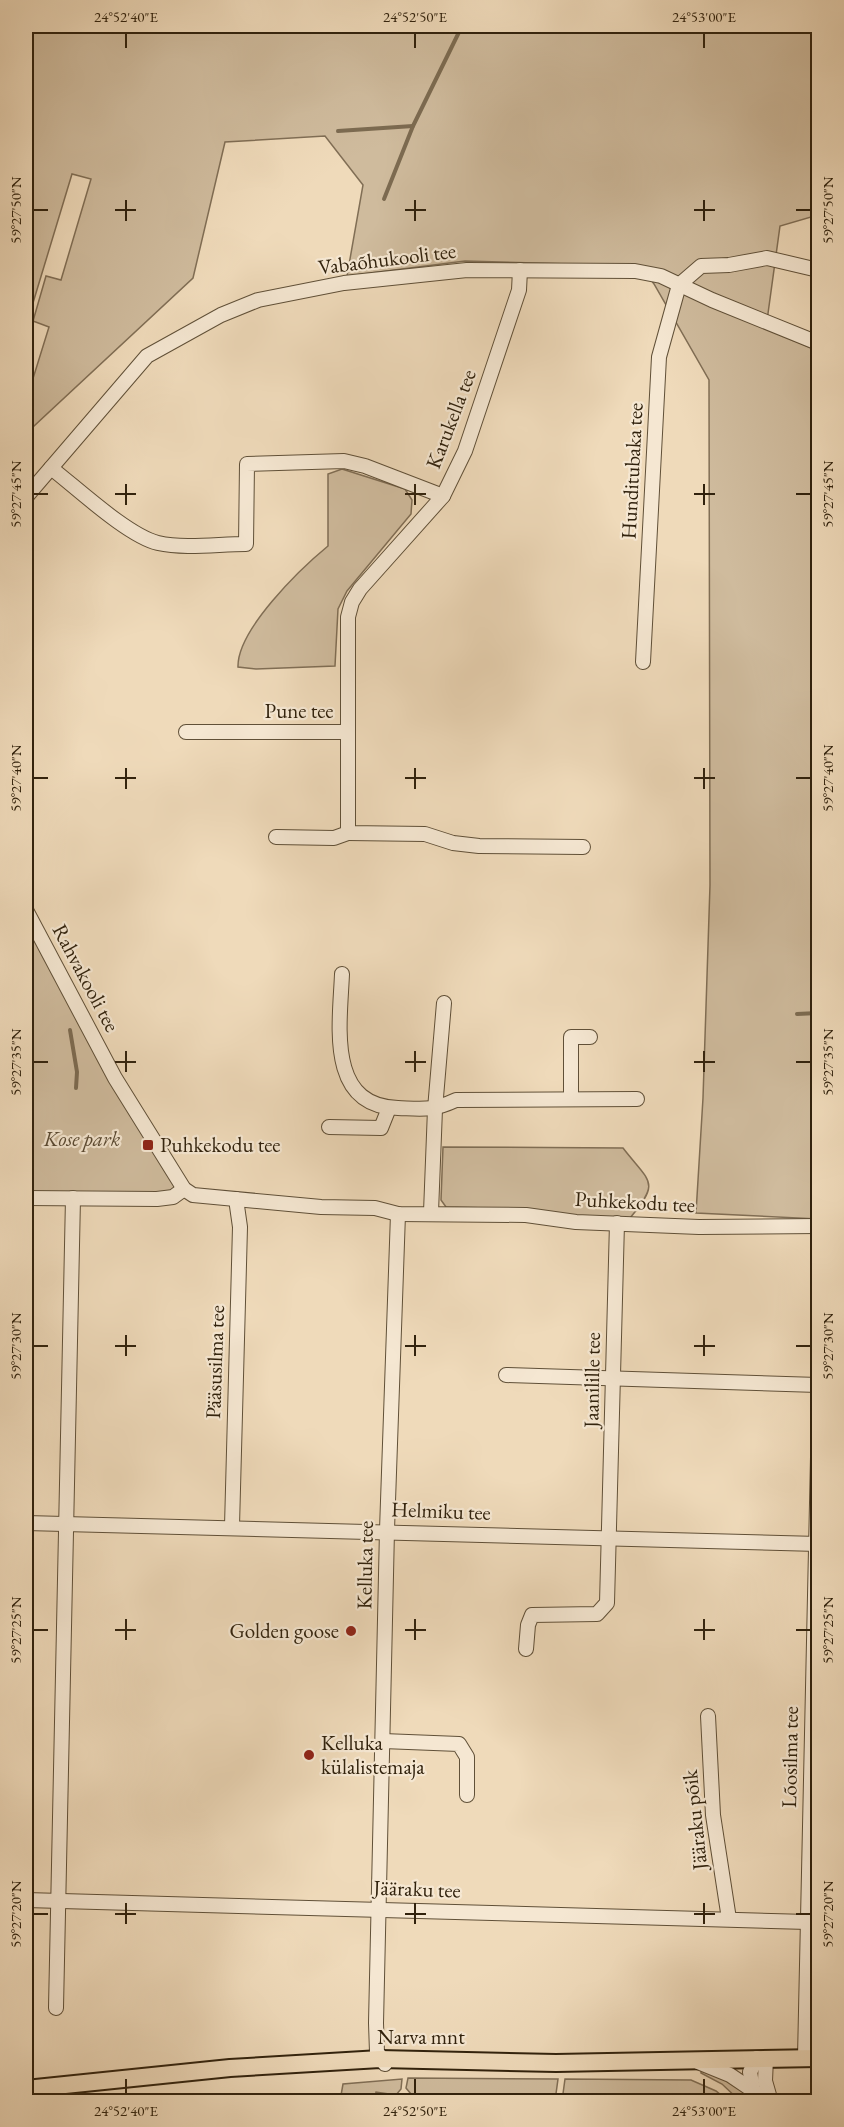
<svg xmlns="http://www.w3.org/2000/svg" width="844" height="2127" viewBox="0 0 844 2127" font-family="'EB Garamond',serif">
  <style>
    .green { fill: #cfbb9d; stroke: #806e55; stroke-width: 1.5 }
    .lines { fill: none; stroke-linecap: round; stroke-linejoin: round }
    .stream { stroke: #7c6b51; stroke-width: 4 }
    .minor-casing { stroke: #605038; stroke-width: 16 }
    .major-casing { stroke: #31220d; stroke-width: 20 }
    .minor { stroke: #f5e7d2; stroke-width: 14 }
    .major { stroke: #efdaba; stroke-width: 16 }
    .ticks { fill: none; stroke: #31220d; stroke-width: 2 }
    .poi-dot { fill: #8f2418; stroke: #f5e7d2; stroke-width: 2 }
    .labels { text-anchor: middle; stroke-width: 4.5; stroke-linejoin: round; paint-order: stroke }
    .street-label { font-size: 21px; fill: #31220d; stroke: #f5e7d2 }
    .park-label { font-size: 21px; font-style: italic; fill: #584831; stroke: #f5e7d2 }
    .poi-label { font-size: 21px; fill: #31220d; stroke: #f5e7d2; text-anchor: start }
    .neatline { fill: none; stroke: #31220d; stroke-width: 2 }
    .ticks-label { font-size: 15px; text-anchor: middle; fill: #31220d }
  </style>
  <rect width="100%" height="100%" fill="#efdaba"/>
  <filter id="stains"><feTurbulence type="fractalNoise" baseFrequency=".00333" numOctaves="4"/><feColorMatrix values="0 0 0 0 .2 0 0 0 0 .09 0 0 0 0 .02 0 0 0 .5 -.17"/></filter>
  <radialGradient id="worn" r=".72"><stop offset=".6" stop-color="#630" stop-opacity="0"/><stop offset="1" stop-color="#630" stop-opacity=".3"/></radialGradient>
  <!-- green -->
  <g class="green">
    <polygon points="26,26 818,26 818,215 780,226 766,328 818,351 818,1219 696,1213 703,1098 710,885 709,380 654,284 641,266 465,261 347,276 363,185 325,136 225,142 193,278 33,427 26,440 26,401 49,327 33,321 46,276 61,280 91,179 72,174 26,326"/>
    <path d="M342 469 405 489 412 500 411 514 347 591 338 609 335 666 256 669 238 667C237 630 300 569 328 546V474Z"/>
    <polygon points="26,922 173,1181 174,1187 171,1193 26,1196"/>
    <path d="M443 1147 623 1148C650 1183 661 1181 630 1218L578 1217 530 1209 446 1207 441 1200Z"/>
    <polygon points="701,2071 725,2078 759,2101 740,2101 722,2084 701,2073"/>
    <polygon points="408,2078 558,2079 555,2101 471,2102 411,2094 406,2088"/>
    <polygon points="402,2079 401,2089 396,2095 376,2092 374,2101 340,2101 343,2084"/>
    <polygon points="565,2079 691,2080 716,2091 728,2101 562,2101"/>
  </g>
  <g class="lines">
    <!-- stream -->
    <g class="stream">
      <polyline points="338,131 413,126"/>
      <polyline points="384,199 413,126 462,26"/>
      <polyline points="797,1014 818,1013"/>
      <polyline points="70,1030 77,1072 76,1088"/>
    </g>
    <!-- minor casing -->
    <g class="minor-casing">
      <g id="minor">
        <path d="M51 468C77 488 128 536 158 543 185 549 218 544 246 544L247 464 344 461 365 466 443 496"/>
        <polyline points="26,497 147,356 221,315 258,300 344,283 467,270 635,271 661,276 712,300 818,343"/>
        <polyline points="643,662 659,357 679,285 701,266 729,265 767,258 818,270"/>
        <polyline points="186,732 348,732 348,833 425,834 453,843 479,846 583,847"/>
        <polyline points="348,732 348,617 352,602 360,589 443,496 465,451 519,290 520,270"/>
        <polyline points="276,837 334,838 348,833"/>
        <polyline points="26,910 115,1078 184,1189 193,1195 321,1207 375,1208 398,1214 526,1215 576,1222 699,1227 818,1226"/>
        <path d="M342 974C340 1024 326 1106 398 1108 424 1109 432 1111 456 1100L637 1099"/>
        <polyline points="571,1099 571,1037 590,1037"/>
        <polyline points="329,1127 381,1128 389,1108"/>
        <polyline points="26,1198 157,1199 173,1197 184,1189"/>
        <polyline points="431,1212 435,1109 444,1003"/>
        <polyline points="506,1375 818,1385"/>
        <polyline points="26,1523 818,1544"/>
        <polyline points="232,1526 240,1227 236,1199"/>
        <polyline points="526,1649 528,1625 532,1615 597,1614 607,1603 617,1223"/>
        <polyline points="708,1716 713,1815 729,1919"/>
        <polyline points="383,1741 459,1744 467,1757 467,1795"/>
        <polyline points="26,1900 808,1922"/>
        <polyline points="56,2008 73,1198"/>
        <polyline points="805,2057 818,1457"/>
        <polyline points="766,2058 765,2081 771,2102"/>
        <polyline points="698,2062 730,2075 770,2102"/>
        <polyline points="385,2064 377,2052 376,2023 387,1530 398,1214"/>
        <polyline points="753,2090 750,2072 757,2058"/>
      </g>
    </g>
    <!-- major casing -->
    <g class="major-casing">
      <polyline id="major" points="26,2089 230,2068 380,2059 556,2063 818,2058"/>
    </g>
    <!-- minor -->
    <use href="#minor" class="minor"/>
    <!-- major -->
    <use href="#major" class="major"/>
  </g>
  <!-- ticks -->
  <path class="ticks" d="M126 33V48M415 33V48M704 33V48M126 200V221M415 200V221M704 200V221M33 210H48M115 210H136M405 210H426M694 210H715M796 210H811M126 484V505M415 484V505M704 484V505M33 494H48M115 494H136M405 494H426M694 494H715M796 494H811M126 768V789M415 768V789M704 768V789M33 778H48M115 778H136M405 778H426M694 778H715M796 778H811M126 1051V1072M415 1051V1072M704 1051V1072M33 1062H48M115 1062H136M405 1062H426M694 1062H715M796 1062H811M126 1335V1356M415 1335V1356M704 1335V1356M33 1346H48M115 1346H136M405 1346H426M694 1346H715M796 1346H811M126 1619V1640M415 1619V1640M704 1619V1640M33 1630H48M115 1630H136M405 1630H426M694 1630H715M796 1630H811M126 1903V1924M415 1903V1924M704 1903V1924M33 1914H48M115 1914H136M405 1914H426M694 1914H715M796 1914H811M126 2079V2094M415 2079V2094M704 2079V2094"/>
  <!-- markers -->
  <g class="poi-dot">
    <rect x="142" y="1139" width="12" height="12" rx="3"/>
    <circle cx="351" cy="1631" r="6"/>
    <circle cx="309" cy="1755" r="6"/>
  </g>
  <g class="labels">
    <!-- street labels -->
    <g class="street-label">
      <text transform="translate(387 259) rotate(-7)" y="7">Vabaõhukooli tee</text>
      <text transform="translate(451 419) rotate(-69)" y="7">Karukella tee</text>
      <text transform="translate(632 471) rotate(-87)" y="7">Hunditubaka tee</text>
      <text x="299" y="718">Pune tee</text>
      <text transform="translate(86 978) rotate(62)" y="7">Rahvakooli tee</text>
      <text transform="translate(635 1202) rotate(3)" y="7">Puhkekodu tee</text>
      <text transform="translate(215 1362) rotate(-88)" y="7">Pääsusilma tee</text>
      <text transform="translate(592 1380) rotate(-89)" y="7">Jaanilille tee</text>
      <text transform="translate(441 1511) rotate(2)" y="7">Helmiku tee</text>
      <text transform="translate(365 1565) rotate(-89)" y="7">Kelluka tee</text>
      <text transform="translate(790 1757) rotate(-89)" y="7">Lõosilma tee</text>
      <text transform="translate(695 1820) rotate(-96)" y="7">Jääraku põik</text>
      <text transform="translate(417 1889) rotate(2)" y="7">Jääraku tee</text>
      <text x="421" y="2044">Narva mnt</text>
    </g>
    <!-- park labels -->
    <g class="park-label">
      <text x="82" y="1146">Kose park</text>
    </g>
    <!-- poi labels -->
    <g class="poi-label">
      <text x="160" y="1152">Puhkekodu tee</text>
      <text x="339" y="1638" text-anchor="end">Golden goose</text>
      <text x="321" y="1750">Kelluka<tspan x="321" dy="24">külalistemaja</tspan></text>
    </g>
  </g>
  <!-- margin -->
  <rect width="844" height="2127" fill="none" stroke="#efdaba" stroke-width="66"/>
  <rect x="33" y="33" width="778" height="2061" class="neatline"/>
  <g class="ticks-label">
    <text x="126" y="22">24°52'40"E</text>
    <text x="415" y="22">24°52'50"E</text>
    <text x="704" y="22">24°53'00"E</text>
    <text transform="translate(16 210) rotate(-90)" y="5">59°27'50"N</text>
    <text transform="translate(828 210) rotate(-90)" y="5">59°27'50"N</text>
    <text transform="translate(16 494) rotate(-90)" y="5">59°27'45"N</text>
    <text transform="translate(828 494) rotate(-90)" y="5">59°27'45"N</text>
    <text transform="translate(16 778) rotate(-90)" y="5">59°27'40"N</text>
    <text transform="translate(828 778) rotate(-90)" y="5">59°27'40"N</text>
    <text transform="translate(16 1062) rotate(-90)" y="5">59°27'35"N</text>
    <text transform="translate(828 1062) rotate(-90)" y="5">59°27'35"N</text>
    <text transform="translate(16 1346) rotate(-90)" y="5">59°27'30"N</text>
    <text transform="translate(828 1346) rotate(-90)" y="5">59°27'30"N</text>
    <text transform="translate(16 1630) rotate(-90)" y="5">59°27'25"N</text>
    <text transform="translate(828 1630) rotate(-90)" y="5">59°27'25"N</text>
    <text transform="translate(16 1914) rotate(-90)" y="5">59°27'20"N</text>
    <text transform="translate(828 1914) rotate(-90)" y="5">59°27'20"N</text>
    <text x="126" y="2116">24°52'40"E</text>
    <text x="415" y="2116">24°52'50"E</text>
    <text x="704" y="2116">24°53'00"E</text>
  </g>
  <rect width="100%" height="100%" filter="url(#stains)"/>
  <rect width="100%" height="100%" fill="url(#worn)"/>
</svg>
